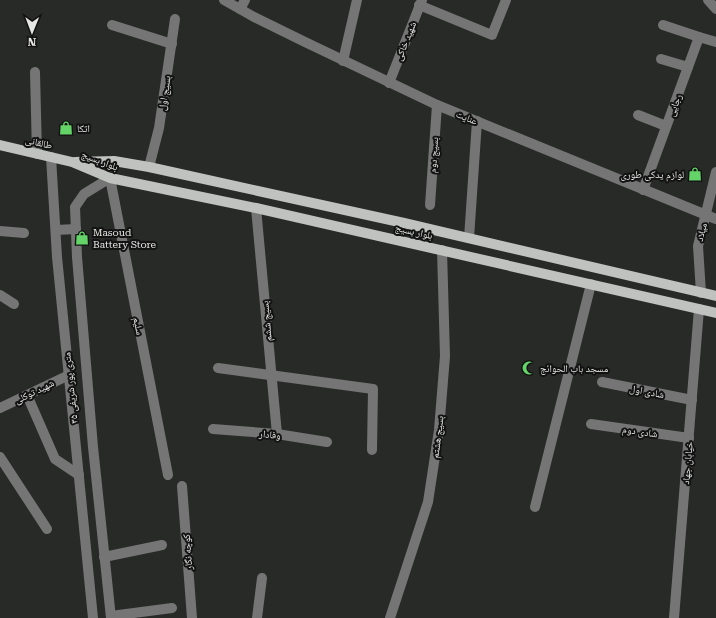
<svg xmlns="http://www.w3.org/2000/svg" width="716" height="618" viewBox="0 0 716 618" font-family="'Roboto Serif','Noto Naskh Arabic',serif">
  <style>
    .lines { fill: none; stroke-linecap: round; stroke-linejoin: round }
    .minor { stroke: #747574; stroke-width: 10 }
    .major { stroke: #c0c2c0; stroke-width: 10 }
    .labels { text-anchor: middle; stroke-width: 4; stroke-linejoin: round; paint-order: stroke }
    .street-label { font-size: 10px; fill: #e7e8e6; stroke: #111211 }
    .poi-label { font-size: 10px; fill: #e7e8e6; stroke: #111211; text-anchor: start }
  </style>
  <rect width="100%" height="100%" fill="#282a28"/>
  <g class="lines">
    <!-- minor -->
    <g class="minor">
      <polyline points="224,0 254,17 305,42 437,105 716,219"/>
      <polyline points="708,0 716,9"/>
      <polyline points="419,5 492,35 506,0"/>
      <polyline points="240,9 245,0"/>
      <polyline points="112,25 172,44"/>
      <polyline points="663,25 699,37"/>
      <polyline points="661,59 688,67"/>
      <polyline points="343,61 357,0"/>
      <polyline points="35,72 37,154"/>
      <polyline points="389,83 422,0"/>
      <polyline points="638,115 666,126"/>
      <polyline points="51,157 57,257 93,618"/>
      <polyline points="149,167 159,128 175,19"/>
      <polyline points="643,190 699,37 716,42"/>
      <polyline points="430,205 437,105"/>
      <polyline points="256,208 277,434"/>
      <polyline points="56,230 76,229"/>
      <polyline points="0,231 24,233"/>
      <polyline points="469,238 477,121"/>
      <polyline points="701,293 698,246 716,172"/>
      <polyline points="0,295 14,304"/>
      <polyline points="218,368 373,389 372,450"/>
      <polyline points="602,382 692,400"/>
      <polyline points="27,395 55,459 79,475"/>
      <polyline points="0,408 69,375"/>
      <polyline points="591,424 689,438"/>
      <polyline points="213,429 277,434 327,442"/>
      <polyline points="0,457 47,529"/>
      <polyline points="182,486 192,618"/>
      <polyline points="535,507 591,284"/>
      <polyline points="104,557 162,545"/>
      <polyline points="111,616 172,608"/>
      <polyline points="111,618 93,447 77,257 75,207 84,194 110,178 168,475"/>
      <polyline points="257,618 262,578"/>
      <polyline points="390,618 428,502 439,430 445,356 442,250"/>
      <polyline points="674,618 699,309"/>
    </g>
    <!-- major -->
    <g class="major">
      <polyline points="0,145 72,162 110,178 256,208 716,313"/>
      <polyline points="75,162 114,161 149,167 404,223 716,296"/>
    </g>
  </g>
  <!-- icons -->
  <defs>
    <g id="shop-bare" transform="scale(1.08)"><path d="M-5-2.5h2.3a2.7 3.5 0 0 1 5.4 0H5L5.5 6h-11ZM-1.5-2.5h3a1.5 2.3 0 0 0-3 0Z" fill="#64d468" stroke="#111211" stroke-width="2.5" paint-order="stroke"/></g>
    <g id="mosque-bare" transform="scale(1.08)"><path d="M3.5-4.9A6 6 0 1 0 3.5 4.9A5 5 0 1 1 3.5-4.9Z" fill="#64d468" stroke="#111211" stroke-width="2.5" paint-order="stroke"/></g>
  </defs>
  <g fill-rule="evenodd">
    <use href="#shop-bare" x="66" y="128"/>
    <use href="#shop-bare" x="695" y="174"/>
    <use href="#shop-bare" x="82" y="238"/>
    <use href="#mosque-bare" x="529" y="368"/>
  </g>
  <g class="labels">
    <!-- street labels -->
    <g class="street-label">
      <text transform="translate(405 41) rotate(-68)" y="4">شهید خاکی</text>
      <text transform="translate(164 93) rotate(-81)" y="4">بسیج اول</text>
      <text transform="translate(674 105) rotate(-70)" y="4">رجایی</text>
      <text transform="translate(467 117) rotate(22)" y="4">عنایت</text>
      <text transform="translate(39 142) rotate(13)" y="4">طالقانی</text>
      <text transform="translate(433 155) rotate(-86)" y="4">بسيج دوم</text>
      <text transform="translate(100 160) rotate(21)" y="4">بلوار بسیج</text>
      <text transform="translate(414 231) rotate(13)" y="4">بلوار بسیج</text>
      <text transform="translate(701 232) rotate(-75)" y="4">میلاد</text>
      <text transform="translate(266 321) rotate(-95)" y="4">بسیج ششم</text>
      <text transform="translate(139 326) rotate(79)" y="4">سلیم</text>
      <text transform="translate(70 388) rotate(-96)" y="4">۳۵ متری پور شریفی</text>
      <text transform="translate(34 391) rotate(-26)" y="4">شهید توکلی</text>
      <text transform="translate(647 391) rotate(11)" y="4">شادی اول</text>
      <text transform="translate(640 431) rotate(8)" y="4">شادی دوم</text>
      <text transform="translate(270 434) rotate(5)" y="4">وفادار</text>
      <text transform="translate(437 437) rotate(-83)" y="4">بسیج هشتم</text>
      <text transform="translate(687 463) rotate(-85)" y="4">خیابان جهاد</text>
      <text transform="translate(187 552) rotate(-94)" y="4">کوچه نگار</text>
    </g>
    <!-- poi labels -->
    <g class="poi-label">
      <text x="77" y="132">اتکا</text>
      <text x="684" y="178" text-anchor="end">لوازم یدکی طوری</text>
      <text x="93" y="236">Masoud<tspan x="93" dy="12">Battery Store</tspan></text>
      <text x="540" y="372">مسجد باب الحوائج</text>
    </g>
  </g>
  <!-- north arrow -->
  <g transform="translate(32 32) rotate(181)" stroke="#111211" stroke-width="3" paint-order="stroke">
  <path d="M0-3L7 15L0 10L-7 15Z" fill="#e7e8e6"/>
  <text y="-6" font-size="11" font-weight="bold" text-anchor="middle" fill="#e7e8e6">N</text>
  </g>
</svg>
